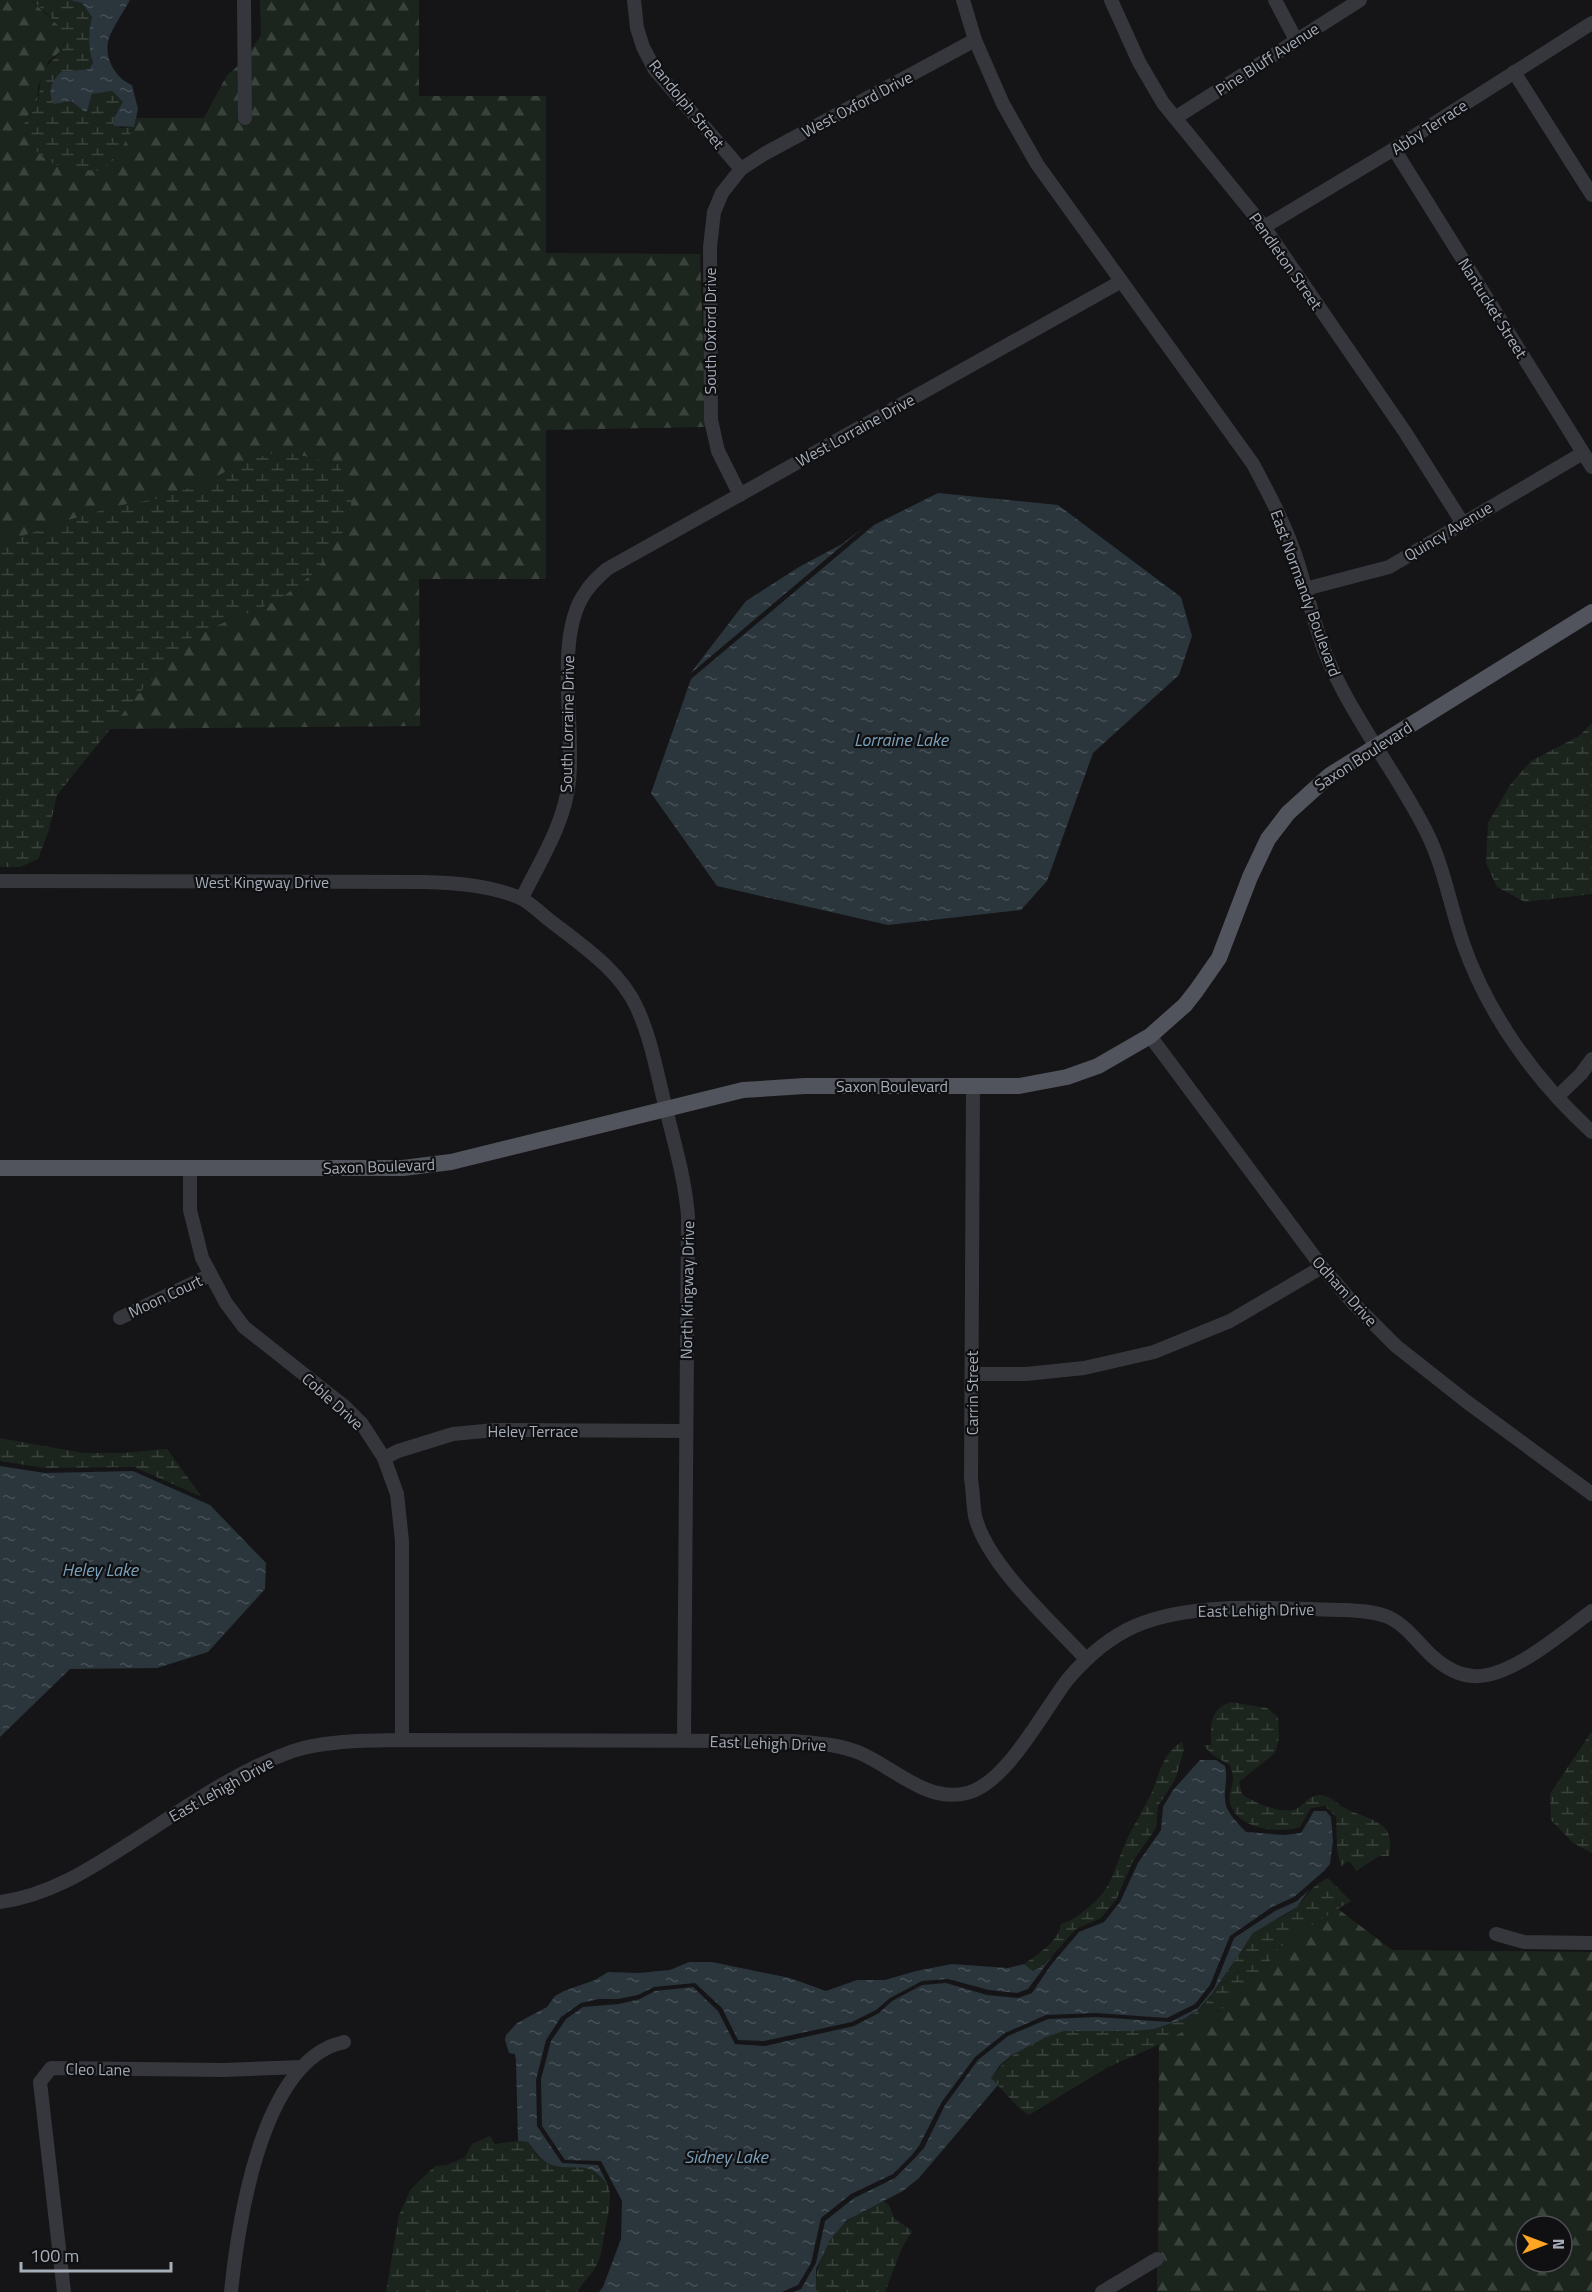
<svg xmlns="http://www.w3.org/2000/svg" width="1592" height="2292" viewBox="0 0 1592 2292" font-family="'Titillium Web',sans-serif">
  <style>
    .forest { fill: url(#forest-firs); fill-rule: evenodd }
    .wetland { fill: url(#wetland-marsh) }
    .water { fill: url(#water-ripples) }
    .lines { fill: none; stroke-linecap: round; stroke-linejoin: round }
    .minor { stroke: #35373c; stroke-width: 14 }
    .major { stroke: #51545c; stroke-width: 16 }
    .labels { text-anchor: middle; stroke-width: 4.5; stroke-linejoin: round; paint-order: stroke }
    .street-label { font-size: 16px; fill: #a5adb9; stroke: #101012 }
    .water-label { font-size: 18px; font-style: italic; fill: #799eb7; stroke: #101012 }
  </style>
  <defs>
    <pattern id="forest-firs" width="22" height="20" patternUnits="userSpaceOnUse" patternTransform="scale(1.5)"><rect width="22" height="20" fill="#1c251d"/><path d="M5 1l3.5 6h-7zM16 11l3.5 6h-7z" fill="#3a423c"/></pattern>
    <pattern id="wetland-marsh" width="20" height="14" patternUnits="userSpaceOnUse" patternTransform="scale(1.5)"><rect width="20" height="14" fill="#1c251d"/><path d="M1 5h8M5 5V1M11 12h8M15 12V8" fill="none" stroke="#3a423c"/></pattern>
    <pattern id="water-ripples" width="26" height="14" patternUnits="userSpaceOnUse" patternTransform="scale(1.5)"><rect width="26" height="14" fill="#2a353c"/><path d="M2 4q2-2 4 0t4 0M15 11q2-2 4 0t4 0" fill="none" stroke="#465056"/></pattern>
  </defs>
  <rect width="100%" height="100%" fill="#151517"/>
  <!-- forest -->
  <g class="forest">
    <polygon points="0,0 31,0 62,29 65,38 63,49 48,62 38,87 37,106 24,121 133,131 136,118 204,118 227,75 239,65 239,123 251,123 250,51 261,35 260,0 419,0 419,96 546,96 546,253 700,254 706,427 546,430 546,579 419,579 420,726 109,729 141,690 194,635 223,621 338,464 281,451 243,462 209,481 160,498 113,507 62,522 9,541 0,547"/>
    <path d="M1338 1909 1392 1950 1592 1952V2292H1157V2265L1165 2260 1158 2252 1159 2045 1225 2007 1259 1977 1282 1943ZM1526 2226H1562V2262H1526Z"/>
  </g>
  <!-- wetland -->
  <g class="wetland">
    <path d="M31 0H70L82 3 92 17C88 33 88 47 93 63L89 69 71 71 63 103 71 101 81 109 90 101 91 94 112 91 123 102 121 108 115 113 120 128 134 127 116 158 99 171C60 168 32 165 24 121 28 117 33 112 36 107 40 99 39 85 42 75 47 62 54 61 62 50 74 33 43 10 31 0Z"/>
    <polygon points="281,451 338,464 351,489 351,511 342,534 315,572 279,600 194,635 141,691 57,795 49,830 38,859 20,867 0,867 0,547 9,541 62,522 113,507 160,498 209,481 243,462"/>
    <polygon points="1592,723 1592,894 1525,902 1497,887 1486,863 1488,823 1510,785 1531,761 1579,736"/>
    <polygon points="0,1438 83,1453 123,1453 167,1449 202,1497 134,1467 45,1468 0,1461"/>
    <path d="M1231 1702 1267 1708 1278 1717 1279 1738 1275 1753 1239 1782 1242 1794C1253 1803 1286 1816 1298 1808 1306 1803 1310 1794 1321 1795 1331 1796 1337 1804 1345 1808 1370 1822 1396 1818 1389 1856H1379L1356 1871 1351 1863 1348 1861 1341 1866 1337 1850 1336 1817 1325 1806 1311 1808 1300 1827C1278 1834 1237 1829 1230 1803 1228 1795 1233 1787 1233 1779 1233 1774 1231 1769 1230 1765L1214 1756 1203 1745H1211C1211 1725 1209 1709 1231 1702Z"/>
    <polygon points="1592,1731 1592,1853 1573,1843 1551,1820 1550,1794"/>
    <path d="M1182 1742 1184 1750 1175 1780 1158 1806 1156 1828 1133 1861 1116 1900 1101 1918 1076 1929 1043 1966 1033 1971 1024 1964C1037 1955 1059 1941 1061 1924 1071 1921 1077 1917 1085 1910 1115 1888 1113 1868 1128 1837 1136 1821 1145 1807 1152 1792 1160 1773 1163 1752 1182 1742Z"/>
    <path d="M1328 1878 1351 1901 1282 1943 1259 1977 1225 2007 1161 2044 1108 2067 1029 2115 1020 2109 991 2078C1005 2057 1040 2033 1067 2030 1107 2027 1146 2036 1184 2019 1219 2003 1227 1959 1252 1934 1264 1923 1283 1919 1295 1908 1310 1896 1307 1888 1328 1878Z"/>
    <path d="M490 2136 495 2144 518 2141 528 2142C532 2146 535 2153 539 2157 553 2171 575 2161 592 2169 617 2181 610 2203 606 2225 603 2238 603 2250 598 2262 594 2272 583 2282 577 2292H386L399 2215 411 2189 435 2166 447 2165 465 2157 472 2144Z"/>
    <path d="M883 2201 889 2205 894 2218 912 2231 902 2248 885 2292H816C814 2247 842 2216 883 2201Z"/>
  </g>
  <!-- water -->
  <g class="water">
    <path d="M70 0H130C124 11 113 27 109 38 103 57 115 78 132 85L138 109 134 127 114 126 113 119 123 102 112 91 92 94 87 111 85 112 71 101 54 104C47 92 51 82 61 72L89 69 93 63C88 47 88 33 92 17L82 3Z"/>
    <polygon points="938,493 1058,505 1181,597 1192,636 1179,675 1093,753 1047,881 1021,910 888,925 717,886 651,793 691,679 874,525"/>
    <polygon points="864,527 690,674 746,601 799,567 842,544"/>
    <polygon points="0,1466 45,1473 133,1471 210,1505 266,1563 265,1589 208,1652 157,1668 70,1669 0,1737"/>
    <path d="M1200 1760H1216L1225 1766C1228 1778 1224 1787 1225 1799 1225 1812 1238 1823 1246 1832L1284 1835 1301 1833 1314 1811H1326L1331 1817 1333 1841 1330 1864 1324 1871 1294 1897 1272 1907 1230 1936 1210 1985 1195 2004 1167 2018 1096 2013 1046 2015 1005 2033 975 2057 941 2103 919 2146 911 2156 893 2174 851 2194 821 2218 811 2263 798 2285 782 2292H599L603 2287 621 2239 622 2201 601 2161 565 2160 542 2126 541 2079 551 2041 566 2019 583 2007 619 2004 640 1999 655 1991 693 1987 718 2011 735 2044 765 2046 854 2026 879 2013 892 2001 922 1985 946 1983 987 1995 1018 1998 1032 1993 1051 1965 1079 1932 1104 1922 1120 1902 1138 1863 1161 1830 1163 1807 1173 1790Z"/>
    <polygon points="1309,1890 1297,1907 1253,1933 1212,1994 1198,2010 1184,2019 1154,2029 1132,2031 1064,2031 1046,2037 1012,2055 1000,2065 991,2078 998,2085 919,2178 903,2191 847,2220 830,2240 816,2269 816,2292 793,2292 801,2289 816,2263 825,2221 854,2198 895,2178 914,2159 924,2148 945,2105 978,2060 1008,2036 1048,2019 1096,2017 1170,2022 1198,2008 1214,1988 1234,1938 1275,1911 1297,1901"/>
    <path d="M1054 1954 1028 1989 1017 1993 989 1990 948 1979 922 1981 890 1998 876 2010 852 2022 764 2041 738 2040 722 2008 695 1983 654 1987 638 1995 618 1999H599L581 2003 561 2017 546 2040 536 2080 537 2126 562 2163 598 2165 608 2185C588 2158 577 2172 552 2165 540 2161 535 2150 528 2142L518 2141 516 2061 515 2054 509 2053 505 2040 506 2035 517 2023 547 2007 555 1996 564 1991 595 1980 608 1972 639 1973 670 1970 689 1962H712L790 1978 826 1991 857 1980H885L916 1971 952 1964 1008 1968 1024 1964 1033 1971 1043 1966Z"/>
  </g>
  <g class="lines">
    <!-- minor -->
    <g class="minor">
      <polyline points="244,0 245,118"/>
      <polyline points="634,0 637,28 643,47 655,70 741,169"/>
      <path d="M963 0 975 40 1003 104 1037 164 1253 464C1270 496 1287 528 1298 563 1310 602 1318 643 1337 679 1363 732 1400 779 1426 831 1444 866 1450 906 1463 943 1488 1015 1536 1081 1592 1132"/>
      <polyline points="1111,0 1139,62 1163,103 1264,227 1405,432 1462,522"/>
      <polyline points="1275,0 1296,40"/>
      <polyline points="1514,72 1592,195"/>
      <polyline points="1175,118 1360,0"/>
      <polyline points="1394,149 1592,467"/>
      <polyline points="1264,227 1394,149 1592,23"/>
      <polyline points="740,495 718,451 711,420 710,247 714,212 722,193 741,169 764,154 975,40"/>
      <polyline points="1305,589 1389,567 1583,453"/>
      <path d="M0 881 424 882C457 883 487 885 518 897 529 901 539 912 548 919 580 944 620 970 637 1008 651 1038 657 1073 665 1105 674 1142 685 1178 688 1216L684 1740"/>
      <path d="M522 898C540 861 565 823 569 781 575 728 555 641 583 596 589 585 598 577 607 569L1120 282"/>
      <polyline points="1150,1036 1322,1267 1353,1303 1396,1346 1467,1402 1592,1494"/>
      <path d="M973 1086 971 1479C973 1491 973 1504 975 1516 987 1565 1052 1622 1086 1659"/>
      <polyline points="1557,1097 1581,1074 1592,1059"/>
      <polyline points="190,1168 190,1210 202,1258 226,1303 244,1327 344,1406 362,1424 384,1458 397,1494 402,1541 402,1740"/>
      <polyline points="120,1318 210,1275"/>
      <polyline points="972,1374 1026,1374 1084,1368 1154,1352 1230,1321 1322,1267"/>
      <polyline points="384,1458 398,1451 453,1434 495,1430 686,1431"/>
      <path d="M0 1902C48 1896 88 1870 127 1845 181 1811 233 1772 293 1751 324 1740 369 1741 402 1740L793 1741C815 1743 838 1744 860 1753 895 1768 926 1803 967 1793 1006 1784 1044 1710 1068 1679 1086 1658 1110 1637 1135 1626 1195 1600 1282 1609 1347 1610 1360 1611 1375 1611 1388 1617 1406 1625 1418 1643 1432 1656 1443 1666 1458 1675 1473 1676 1510 1679 1563 1632 1592 1611"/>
      <polyline points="1496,1934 1524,1942 1592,1943"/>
      <polyline points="64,2292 40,2082 51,2068 224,2070 302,2067"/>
      <path d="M231 2292C238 2224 259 2082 327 2048 332 2045 338 2044 344 2042"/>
      <polyline points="1102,2292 1157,2259"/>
    </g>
    <!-- major -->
    <polyline class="major" points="0,1168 403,1168 451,1162 743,1090 805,1086 1019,1086 1067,1077 1098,1066 1150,1036 1185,1005 1196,991 1219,958 1250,877 1268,839 1288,813 1330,775 1592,612"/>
  </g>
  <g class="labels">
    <!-- street labels -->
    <g class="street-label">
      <text transform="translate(1267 59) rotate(-33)" y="6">Pine Bluff Avenue</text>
      <text transform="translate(687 104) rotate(51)" y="6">Randolph Street</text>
      <text transform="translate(857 104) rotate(-28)" y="6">West Oxford Drive</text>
      <text transform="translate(1429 127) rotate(-33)" y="6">Abby Terrace</text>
      <text transform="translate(1286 261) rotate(55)" y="6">Pendleton Street</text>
      <text transform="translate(1493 308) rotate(58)" y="6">Nantucket Street</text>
      <text transform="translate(710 331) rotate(-90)" y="6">South Oxford Drive</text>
      <text transform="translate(855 430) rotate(-29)" y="6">West Lorraine Drive</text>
      <text transform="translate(1448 531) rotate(-31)" y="6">Quincy Avenue</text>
      <text transform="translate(1306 593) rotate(70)" y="6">East Normandy Boulevard</text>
      <text transform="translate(567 724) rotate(-89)" y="6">South Lorraine Drive</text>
      <text transform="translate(1363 756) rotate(-33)" y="6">Saxon Boulevard</text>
      <text x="262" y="888">West Kingway Drive</text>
      <text x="892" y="1092">Saxon Boulevard</text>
      <text transform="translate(379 1166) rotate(-2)" y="6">Saxon Boulevard</text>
      <text transform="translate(687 1290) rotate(-89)" y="6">North Kingway Drive</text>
      <text transform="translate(1345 1291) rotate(48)" y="6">Odham Drive</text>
      <text transform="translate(165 1296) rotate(-25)" y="6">Moon Court</text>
      <text transform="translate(972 1393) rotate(-90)" y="6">Carrin Street</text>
      <text transform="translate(333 1401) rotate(42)" y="6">Coble Drive</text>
      <text x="533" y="1437">Heley Terrace</text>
      <text transform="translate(1256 1610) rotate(-1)" y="6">East Lehigh Drive</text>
      <text transform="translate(768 1743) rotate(2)" y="6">East Lehigh Drive</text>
      <text transform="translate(221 1789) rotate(-29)" y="6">East Lehigh Drive</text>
      <text transform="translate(98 2069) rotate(1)" y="6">Cleo Lane</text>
    </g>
    <!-- water labels -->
    <g class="water-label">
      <text x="901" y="746">Lorraine Lake</text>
      <text x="100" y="1576">Heley Lake</text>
      <text x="726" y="2163">Sidney Lake</text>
    </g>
  </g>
  <!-- north arrow -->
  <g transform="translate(1544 2244) rotate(90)"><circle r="28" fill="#101012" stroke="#4c4f55" stroke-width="1.5"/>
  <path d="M0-4.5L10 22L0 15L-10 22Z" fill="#ffa725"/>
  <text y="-9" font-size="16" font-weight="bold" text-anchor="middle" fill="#a5adb9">N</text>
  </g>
  <!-- scale -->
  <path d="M21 2262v9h150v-9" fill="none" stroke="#a5adb9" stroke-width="3"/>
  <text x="30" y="2262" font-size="18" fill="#a5adb9" stroke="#101012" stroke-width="4.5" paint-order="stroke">100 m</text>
</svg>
